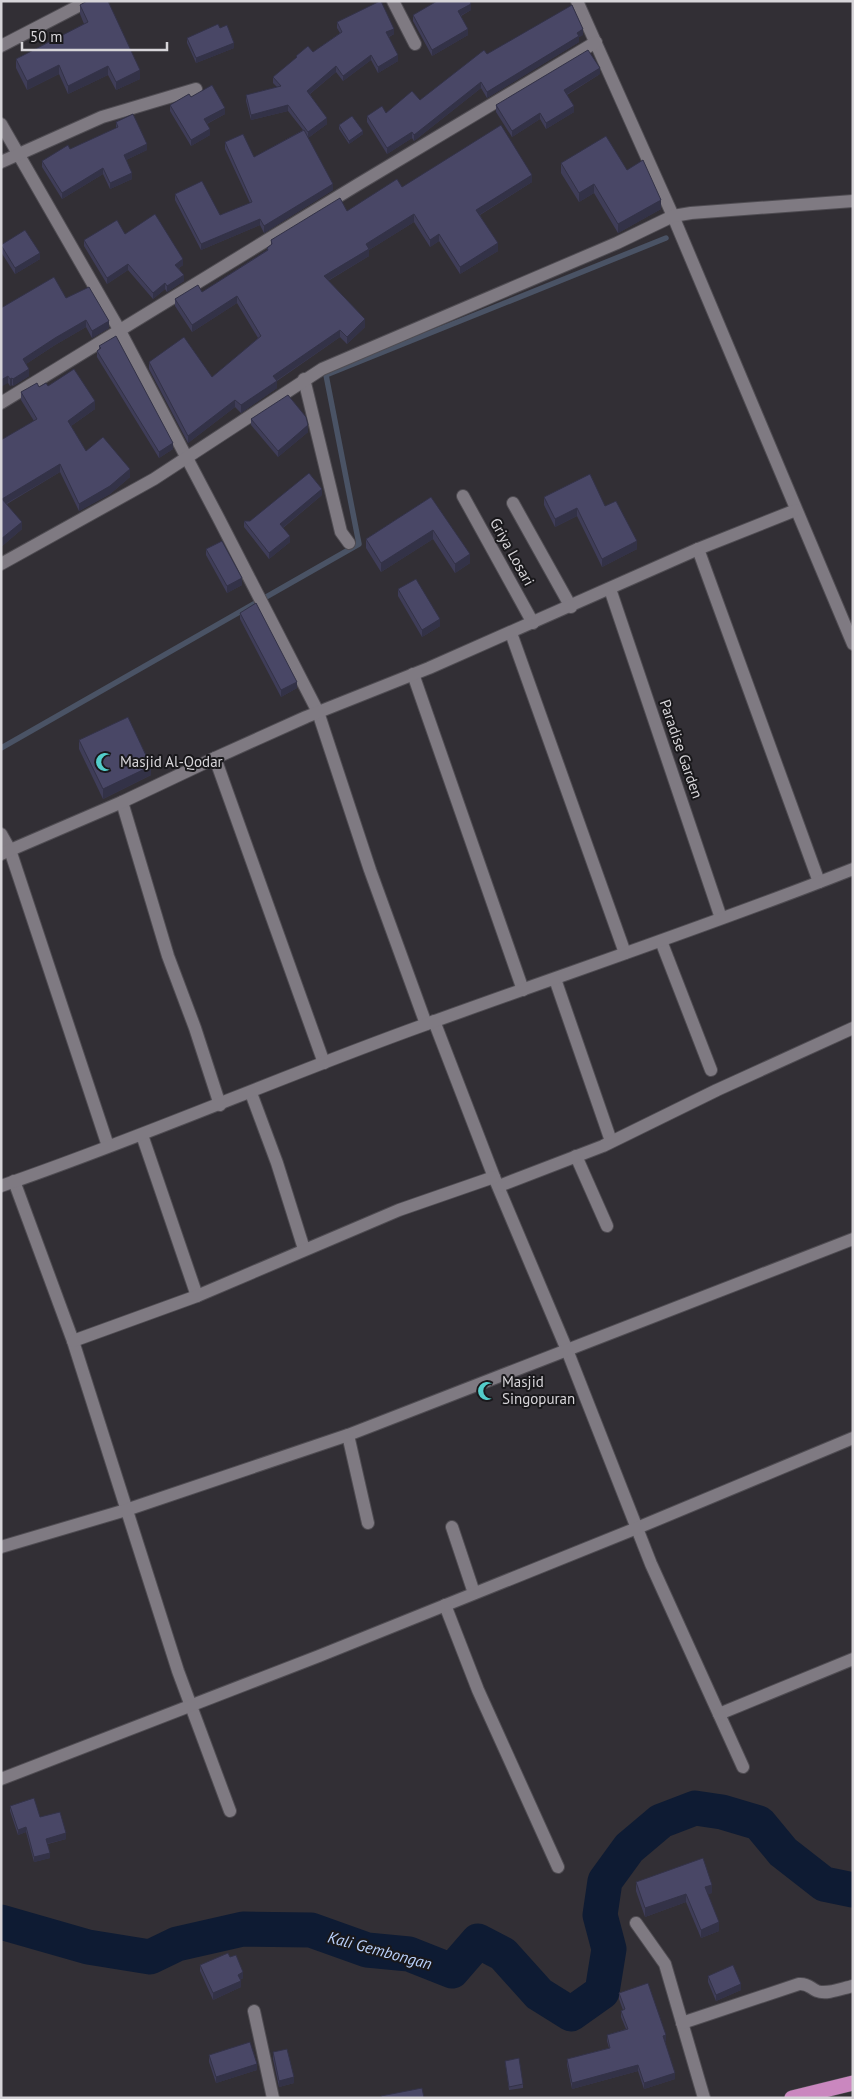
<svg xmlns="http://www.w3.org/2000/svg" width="854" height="2099" viewBox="0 0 854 2099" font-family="'PT Sans',sans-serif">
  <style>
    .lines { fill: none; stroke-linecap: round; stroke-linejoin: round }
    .stream { stroke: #4a5365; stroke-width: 5.5 }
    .river { stroke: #0e1b33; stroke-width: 35 }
    .minor-casing { stroke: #4f4c52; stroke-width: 14 }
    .highway-casing { stroke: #4f4c52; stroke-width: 16 }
    .minor { stroke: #7f7a82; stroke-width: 12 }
    .highway { stroke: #ca87bf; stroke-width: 15 }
    .wall { fill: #3f3d58 }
    .shaded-wall { fill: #333247 }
    .building { fill: #494766; stroke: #333247 }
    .labels { text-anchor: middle; stroke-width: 4; stroke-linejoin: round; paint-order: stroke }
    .street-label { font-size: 15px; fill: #d7d5d9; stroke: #19181b }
    .poi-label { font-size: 15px; fill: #d7d5d9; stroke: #19181b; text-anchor: start }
    .water-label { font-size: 16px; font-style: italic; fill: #bad1fb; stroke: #19181b }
  </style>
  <rect width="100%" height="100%" fill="#322f35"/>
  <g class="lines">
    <!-- stream -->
    <polyline class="stream" points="1,748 359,544 326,375 666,238"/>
    <!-- river -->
    <polyline class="river" points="1,1922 88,1947 150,1957 177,1944 243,1929 311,1930 367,1950 409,1954 452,1971 478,1941 503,1954 539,1994 571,2014 602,1992 609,1949 600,1915 605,1881 629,1848 661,1821 695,1808 722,1812 759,1823 783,1852 824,1884 853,1890"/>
    <!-- minor casing -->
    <g class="minor-casing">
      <g id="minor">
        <polyline points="393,1 415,44"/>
        <polyline points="577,1 673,216 853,644"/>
        <polyline points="1,46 88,1"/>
        <polyline points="1,124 120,331 219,519 318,712 370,870 426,1024"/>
        <polyline points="1,162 102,117 196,89"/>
        <polyline points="304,379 341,532 349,543"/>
        <polyline points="1,403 357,185 596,42"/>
        <polyline points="463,496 533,623"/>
        <polyline points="513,503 571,607"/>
        <polyline points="698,549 819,882"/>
        <polyline points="1,564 154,479 322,369 617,243 673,216 691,213 853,201"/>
        <polyline points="610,589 721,918"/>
        <polyline points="511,633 625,953"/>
        <polyline points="413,674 523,990"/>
        <polyline points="215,758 324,1063"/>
        <polyline points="122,802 168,956 195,1028 220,1105"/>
        <polyline points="1,834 10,850 108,1146"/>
        <polyline points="1,854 122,802 215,758 306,717 429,668 698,549 796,510"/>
        <polyline points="661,941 711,1070"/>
        <polyline points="555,979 611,1141"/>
        <polyline points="434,1021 494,1177 567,1350 651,1564 743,1767"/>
        <polyline points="251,1093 277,1163 304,1249"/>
        <polyline points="142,1135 197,1296"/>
        <polyline points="576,1156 607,1226"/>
        <polyline points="14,1181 73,1341 178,1671 230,1811"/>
        <path d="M1 1186C144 1137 282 1076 424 1025 567 973 711 925 853 869"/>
        <polyline points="499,1186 603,1146 717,1090 853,1028"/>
        <polyline points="73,1341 197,1296 399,1210 494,1177"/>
        <polyline points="348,1435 368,1523"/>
        <polyline points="452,1527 474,1593"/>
        <polyline points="1,1547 126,1510 348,1435 853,1239"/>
        <polyline points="445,1605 478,1690 558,1867"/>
        <polyline points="719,1714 853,1659"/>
        <polyline points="1,1779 319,1656 637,1528 853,1438"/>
        <polyline points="636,1923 665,1964 704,2098"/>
        <polyline points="254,2011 273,2098"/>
        <path d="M682 2023 799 1984C808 1983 810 1988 817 1991 827 1995 843 1988 853 1986"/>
      </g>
    </g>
    <!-- highway casing -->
    <g class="highway-casing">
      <polyline id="highway" points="792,2098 853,2083"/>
    </g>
    <!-- minor -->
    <use href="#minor" class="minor"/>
    <!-- highway -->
    <use href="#highway" class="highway"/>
  </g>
  <!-- wall -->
  <g class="wall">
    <polygon points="80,5 140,79 116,90 108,75 68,94 59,74 27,90 16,68 16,59 84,24 80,14"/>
    <polygon points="471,10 461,16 468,35 432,56 413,21 413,15"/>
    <polygon points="337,22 394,34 389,37 398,61 378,73 371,60 343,81 336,72 310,94 327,124 308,138 333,190 264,233 260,225 201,250 175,200 175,194 220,215 250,203 225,149 225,142 254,157 303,130 288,111 251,120 246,101 246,95 277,87 273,83 273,77 296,58 296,56 313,52 340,33 337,28"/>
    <polygon points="220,28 234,48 196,63 187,43 187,38"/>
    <polygon points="583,35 579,37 579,42 487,98 481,88 414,141 412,138 387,154 367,122 367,116 386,113 420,100 487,54"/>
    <polygon points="600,74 567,95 574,112 546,129 540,119 512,137 496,112 496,105"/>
    <polygon points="191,97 225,114 207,124 210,135 191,146 170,111 170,105"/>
    <polygon points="116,122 147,150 126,160 132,179 110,189 103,174 62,199 42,167 42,161 70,149 116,128"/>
    <polygon points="339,125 363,134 349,144 339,129"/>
    <polygon points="561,163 627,170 661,209 618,233 594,193 579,202 561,173"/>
    <polygon points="532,182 480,215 498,251 460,274 439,241 430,247 414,222 369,250 369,256 328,281 365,327 347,344 340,337 277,381 277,388 241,413 235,407 188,443 149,369 149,362 212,377 258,338 237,303 192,332 175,306 175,299 202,292 267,250 267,248 271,245 271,240 347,211 402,187"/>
    <polygon points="125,234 183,265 179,268 184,281 167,292 165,289 153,299 128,270 107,284 84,246 84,240"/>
    <polygon points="1,245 40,259 15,274 1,252"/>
    <polygon points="66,298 109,328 92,338 86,327 55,345 26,364 29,376 13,386 12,385 10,386 8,383 1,308"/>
    <polygon points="99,346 173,449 159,458 97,357 97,351 99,349"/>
    <polygon points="48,386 95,409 71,426 86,451 130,477 110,494 79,511 60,472 7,504 22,529 1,547 1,440 34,421 21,400 21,392 39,387"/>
    <polygon points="251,419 308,432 278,457 251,425"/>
    <polygon points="322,495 283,528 290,542 269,559 244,527 244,521 250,521"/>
    <polygon points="431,497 470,563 455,573 433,539 381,572 366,548 366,539"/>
    <polygon points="544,497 605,506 637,549 602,567 577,516 555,527 544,505"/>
    <polygon points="206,549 242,585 227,593 206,555"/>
    <polygon points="398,589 440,626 422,637 398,596"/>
    <polygon points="240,613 297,688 281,697 240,619"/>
    <polygon points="79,740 151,775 103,799 79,749"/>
    <polygon points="10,1806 40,1817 66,1839 48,1844 50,1858 34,1862 26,1832 18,1835 10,1811"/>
    <polygon points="636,1882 712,1893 708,1894 719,1931 701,1938 686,1902 645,1917 636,1891"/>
    <polygon points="230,1957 243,1978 240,1980 241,1987 213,2000 200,1971 200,1965"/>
    <polygon points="708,1976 741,1990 716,2001 708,1982"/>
    <polygon points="619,1993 666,2041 665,2041 675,2079 644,2089 638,2071 572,2089 567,2065 567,2059 609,2048 607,2041 607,2035 626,2029 621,2017 621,2011 623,2010 619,1999"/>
    <polygon points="273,2052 294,2083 279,2087 273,2059"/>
    <polygon points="209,2055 257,2070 216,2083 209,2062"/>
    <polygon points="505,2061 523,2084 523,2088 509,2090"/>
  </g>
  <!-- shaded-wall -->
  <g class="shaded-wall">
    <polygon points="471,4 471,10 458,17 458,11"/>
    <polygon points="394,29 394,34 386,38 386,32"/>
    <polygon points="468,29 468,35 432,56 432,50"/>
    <polygon points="583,29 583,35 579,37 579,42 487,98 487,92"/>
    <polygon points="234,43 234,48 196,63 196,58"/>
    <polygon points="371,55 371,60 343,81 343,76"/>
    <polygon points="398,55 398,61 378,73 378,67"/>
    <polygon points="59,65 59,74 27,90 27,81"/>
    <polygon points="108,66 108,75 68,94 68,86"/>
    <polygon points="336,66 336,72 307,96 307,91"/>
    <polygon points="600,68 600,74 564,96 564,90"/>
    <polygon points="140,70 140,79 116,90 116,82"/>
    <polygon points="481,82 481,88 414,141 414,135"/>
    <polygon points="288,105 288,111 251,120 251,115"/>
    <polygon points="574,106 574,112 546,129 546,123"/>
    <polygon points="225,108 225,114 204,125 204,119"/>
    <polygon points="540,113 540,119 512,137 512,131"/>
    <polygon points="327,118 327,124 308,138 308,132"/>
    <polygon points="210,129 210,135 191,146 191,140"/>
    <polygon points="363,131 363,134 349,144 349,141"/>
    <polygon points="412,132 412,138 387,154 387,148"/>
    <polygon points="147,144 147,150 124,161 124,155"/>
    <polygon points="103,168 103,174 62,199 62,193"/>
    <polygon points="132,173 132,179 110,189 110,183"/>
    <polygon points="532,175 532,182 476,217 476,210"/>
    <polygon points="333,184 333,190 264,233 264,226"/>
    <polygon points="594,184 594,193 579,202 579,193"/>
    <polygon points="661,200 661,209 618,233 618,224"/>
    <polygon points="414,214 414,222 369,250 369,256 324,283 324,276 366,244"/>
    <polygon points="260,219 260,225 201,250 201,244"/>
    <polygon points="439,234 439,241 430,247 430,240"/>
    <polygon points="498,243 498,251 460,274 460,267"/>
    <polygon points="40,253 40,259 15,274 15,268"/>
    <polygon points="183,259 183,265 175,271 175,265"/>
    <polygon points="128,264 128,270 107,284 107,278"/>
    <polygon points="184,275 184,281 167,292 167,286"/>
    <polygon points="165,283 165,289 153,299 153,293"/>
    <polygon points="237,296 237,303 192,332 192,325"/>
    <polygon points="365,319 365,327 347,344 347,337"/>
    <polygon points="86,320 86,327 55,345 23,366 23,359 55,338"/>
    <polygon points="109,321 109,328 92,338 92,331"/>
    <polygon points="340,330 340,337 273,383 273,376"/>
    <polygon points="29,369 29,376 13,386 13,379"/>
    <polygon points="8,376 8,383 1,387 1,380"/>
    <polygon points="12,378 12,385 10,386 10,379"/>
    <polygon points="277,381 277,388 241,413 241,405"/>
    <polygon points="235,400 235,407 188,443 188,436"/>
    <polygon points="95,401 95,409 68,428 68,421"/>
    <polygon points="308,425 308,432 278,457 278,451"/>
    <polygon points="173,443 173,449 159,458 159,452"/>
    <polygon points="60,464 60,472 2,506 2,499"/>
    <polygon points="130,469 130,477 110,494 79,511 79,504"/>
    <polygon points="322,489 322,495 280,530 280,524"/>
    <polygon points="577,508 577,516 555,527 555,519"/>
    <polygon points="22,522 22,529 1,547 1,539"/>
    <polygon points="433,530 433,539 381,572 381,563"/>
    <polygon points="290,536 290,542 269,559 269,553"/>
    <polygon points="637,541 637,549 602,567 602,559"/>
    <polygon points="470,554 470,563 455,573 455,564"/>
    <polygon points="242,578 242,585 227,593 227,586"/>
    <polygon points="440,619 440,626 422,637 422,630"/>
    <polygon points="297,682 297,688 281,697 281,690"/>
    <polygon points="151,766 151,775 103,799 103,789"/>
    <polygon points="26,1827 26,1832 18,1835 18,1830"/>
    <polygon points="66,1833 66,1839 46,1844 46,1839"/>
    <polygon points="50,1853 50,1858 34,1862 34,1857"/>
    <polygon points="712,1885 712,1893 705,1895 705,1887"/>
    <polygon points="686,1894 686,1902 645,1917 645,1908"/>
    <polygon points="719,1922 719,1931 701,1938 701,1930"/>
    <polygon points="243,1972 243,1978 238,1981 238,1975"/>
    <polygon points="241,1981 241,1987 213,2000 213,1993"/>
    <polygon points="741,1984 741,1990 716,2001 716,1995"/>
    <polygon points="666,2035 666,2041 663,2042 663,2036"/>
    <polygon points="257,2064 257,2070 216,2083 216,2077"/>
    <polygon points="638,2065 638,2071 572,2089 572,2083"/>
    <polygon points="675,2073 675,2079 644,2089 644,2083"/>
    <polygon points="294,2077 294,2083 279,2087 279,2081"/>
  </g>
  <!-- building -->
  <g class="building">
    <polygon points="87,1 108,1 140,70 116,82 108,66 68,86 59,65 27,81 16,59 88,22 80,5"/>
    <polygon points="380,1 381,1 394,29 386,32 398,55 378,67 371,55 343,76 336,66 307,91 327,118 308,132 288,105 251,115 246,95 281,86 273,77 297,57 296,56 308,46 313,52 342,32 337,22"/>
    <polygon points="437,1 470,1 471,4 458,11 468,29 432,50 413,15"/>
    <polygon points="572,5 583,29 577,33 579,36 487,92 481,82 414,135 412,132 387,148 367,116 382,106 386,113 412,91 420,100 484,50 487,54"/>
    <polygon points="218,24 220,28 227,25 234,43 196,58 187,38"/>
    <polygon points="588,50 600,68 564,90 574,106 546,123 540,113 512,131 496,105"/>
    <polygon points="212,85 225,108 204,119 210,129 191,140 170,105 189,94 191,97"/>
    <polygon points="133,114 147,144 124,155 132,173 110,183 103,168 62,193 42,161 68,145 70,149 118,127 116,122"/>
    <polygon points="352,116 363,131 349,141 339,125"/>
    <polygon points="501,125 532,175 476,210 498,243 460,267 439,234 430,240 414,214 366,244 369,249 324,276 365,319 347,337 340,330 273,376 277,381 241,405 235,400 188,436 149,362 184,337 212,377 261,336 237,296 192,325 175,299 198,285 202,292 268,250 267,248 272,244 271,240 340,198 347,211 397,179 402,187"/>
    <polygon points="304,130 333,184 264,226 260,219 201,244 175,194 202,181 220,215 252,202 225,142 243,134 254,157"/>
    <polygon points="606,136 627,170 643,160 661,200 618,224 594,184 579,193 561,163"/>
    <polygon points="155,214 183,259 175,265 184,275 167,286 165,283 153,293 128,264 107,278 84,240 117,220 125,234"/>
    <polygon points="25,230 40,253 15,268 1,245"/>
    <polygon points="54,277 66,298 89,287 109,321 92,331 86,320 55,338 23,359 29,369 13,379 12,378 10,379 8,376 1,380 1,308"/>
    <polygon points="116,336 173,443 159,452 97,351 101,348 99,346"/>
    <polygon points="74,369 95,401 68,421 86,451 103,437 130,469 110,486 79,504 60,464 2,499 22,522 1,539 1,440 37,419 21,392 37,383 39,387 46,383 48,386"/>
    <polygon points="288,395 306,417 308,425 278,451 251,419"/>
    <polygon points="309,473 322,489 280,524 290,536 269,553 244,521 250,521"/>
    <polygon points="590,474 605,506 616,501 637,541 602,559 577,508 555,519 544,497"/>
    <polygon points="431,497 470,554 455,564 433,530 381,563 366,539"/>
    <polygon points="222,541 242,578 227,586 206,549"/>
    <polygon points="416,579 440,619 422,630 398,589"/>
    <polygon points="256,603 297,682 281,690 240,613"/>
    <polygon points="128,717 151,766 103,789 79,740"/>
    <polygon points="34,1798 40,1817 60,1812 66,1833 46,1839 50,1853 34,1857 26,1827 18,1830 10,1806"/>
    <polygon points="703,1858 712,1885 705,1887 719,1922 701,1930 686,1894 645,1908 636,1882"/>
    <polygon points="228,1953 230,1957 236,1955 243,1972 238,1975 241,1981 213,1993 200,1965"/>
    <polygon points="733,1965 741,1984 716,1995 708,1976"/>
    <polygon points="648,1983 666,2035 663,2036 675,2073 644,2083 638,2065 572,2083 567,2059 610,2048 607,2035 628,2029 621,2011 625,2009 619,1993"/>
    <polygon points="250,2042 257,2064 216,2077 209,2055"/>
    <polygon points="287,2049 294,2077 279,2081 273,2052"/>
    <polygon points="519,2058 523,2084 509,2087 505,2061"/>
    <polygon points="422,2088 424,2098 382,2098 381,2096"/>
  </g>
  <!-- icons -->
  <defs>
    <g id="mosque-bare" transform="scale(1.5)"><path d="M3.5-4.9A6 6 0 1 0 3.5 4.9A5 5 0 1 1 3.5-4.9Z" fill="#53cdca" stroke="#19181b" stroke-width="2.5" paint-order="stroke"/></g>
  </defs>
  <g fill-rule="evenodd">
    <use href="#mosque-bare" x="105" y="762"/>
    <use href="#mosque-bare" x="487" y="1391"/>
  </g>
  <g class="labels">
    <!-- street labels -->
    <g class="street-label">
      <text transform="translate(512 552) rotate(61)" y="5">Griya Losari</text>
      <text transform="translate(681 749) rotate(71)" y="5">Paradise Garden</text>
    </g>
    <!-- poi labels -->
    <g class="poi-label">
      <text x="120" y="767">Masjid Al-Qodar</text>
      <text x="502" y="1387">Masjid<tspan x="502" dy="17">Singopuran</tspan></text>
    </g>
    <!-- water labels -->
    <g class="water-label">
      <text transform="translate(380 1950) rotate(15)" y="6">Kali Gembongan</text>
    </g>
  </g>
  <!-- border -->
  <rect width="854" height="2099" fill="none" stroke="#d7d5d9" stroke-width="5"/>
  <!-- scale -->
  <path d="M22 42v8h145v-8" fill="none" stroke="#d7d5d9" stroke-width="2.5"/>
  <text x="30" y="42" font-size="15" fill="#d7d5d9" stroke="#19181b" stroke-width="4" paint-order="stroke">50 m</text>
</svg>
